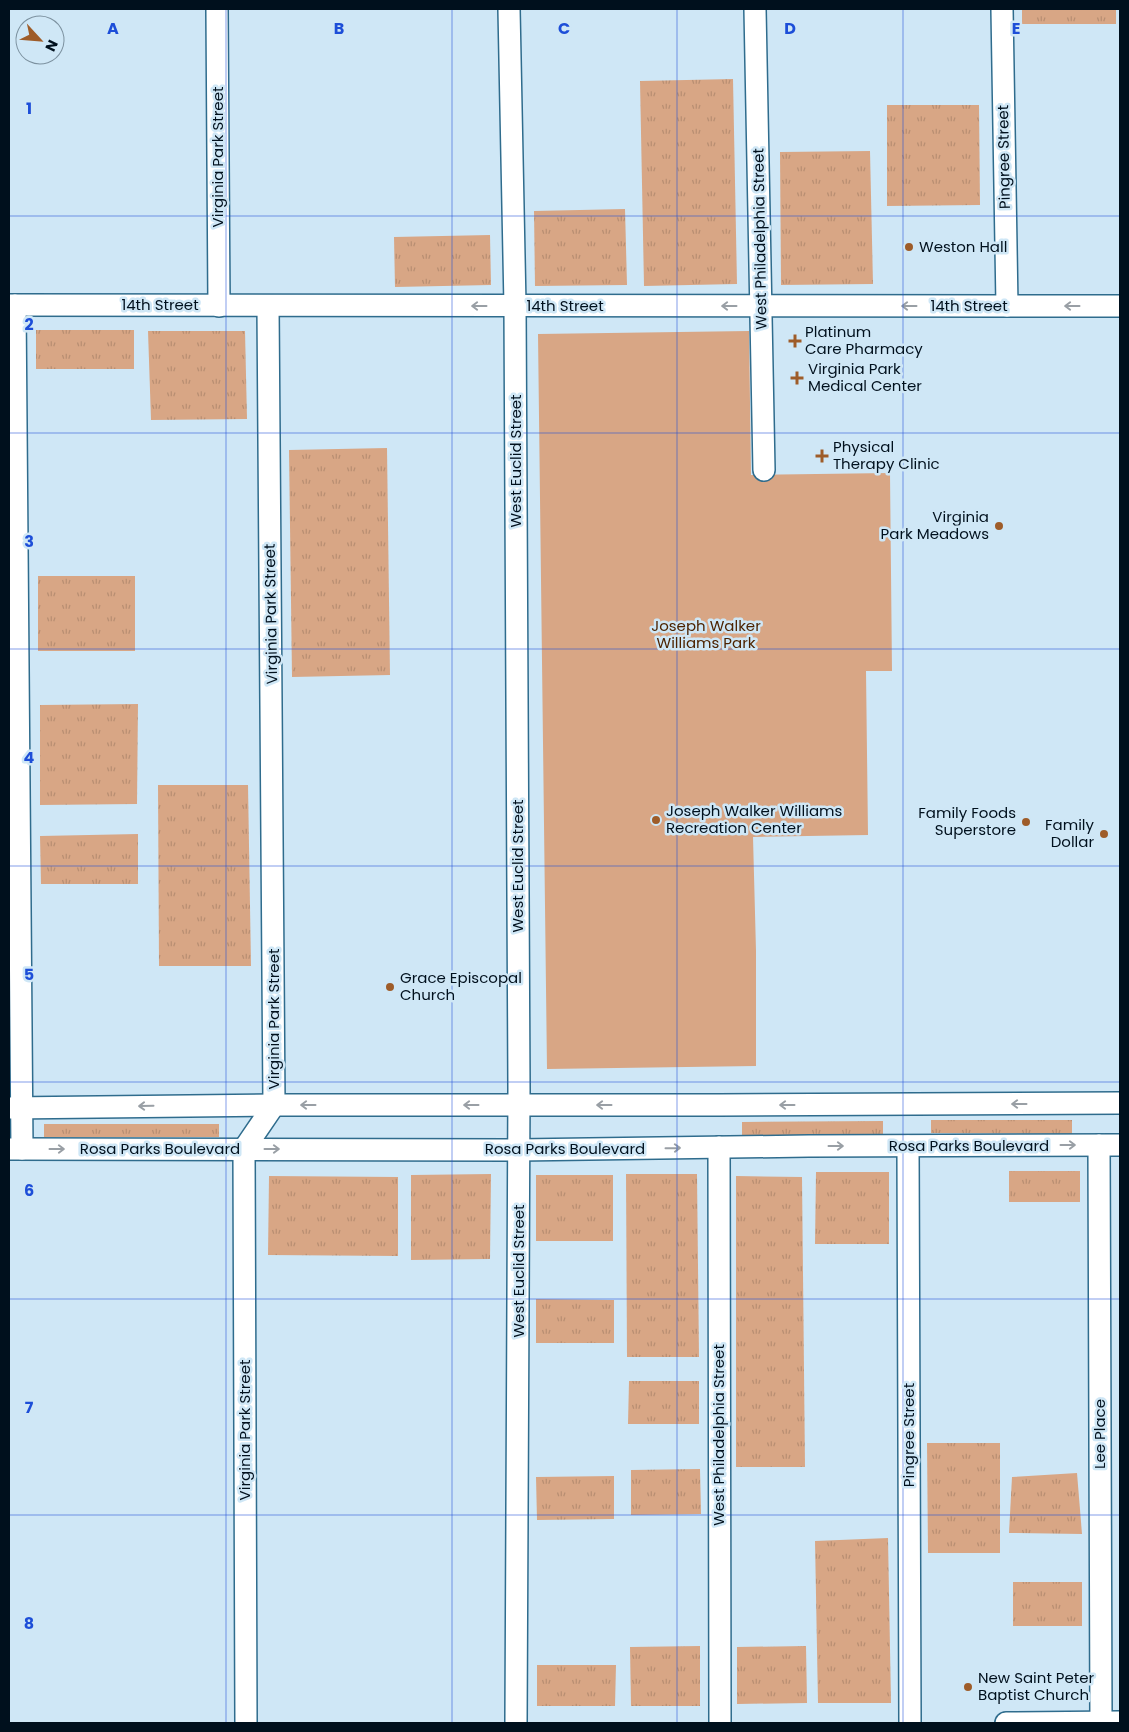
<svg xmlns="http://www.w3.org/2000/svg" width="1129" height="1732" viewBox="0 0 1129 1732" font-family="Poppins,sans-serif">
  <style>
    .grass { fill: url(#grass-tufts) }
    .park { fill: #d8a685 }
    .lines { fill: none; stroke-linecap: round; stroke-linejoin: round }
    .minor-casing { stroke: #2f6c8d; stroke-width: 24 }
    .minor { stroke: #fff; stroke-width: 21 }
    .oneway { stroke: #999fa5 }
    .grid { fill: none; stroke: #1d4ed8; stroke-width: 1; stroke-opacity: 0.55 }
    .poi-dot { fill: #9e5c29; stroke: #cfe7f6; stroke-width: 2 }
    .labels { text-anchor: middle; stroke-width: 5; stroke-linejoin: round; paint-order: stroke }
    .street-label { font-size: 15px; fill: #00101d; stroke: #cfe7f6 }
    .poi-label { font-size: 15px; fill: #00101d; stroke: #cfe7f6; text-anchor: start }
    .park-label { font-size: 15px; fill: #4d2300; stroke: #cfe7f6 }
    .grid-label { font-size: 16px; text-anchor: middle; font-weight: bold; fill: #1d4ed8; stroke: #cfe7f6; stroke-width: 5; stroke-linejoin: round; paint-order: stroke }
  </style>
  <defs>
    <pattern id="grass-tufts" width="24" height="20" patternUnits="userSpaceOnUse" patternTransform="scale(1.25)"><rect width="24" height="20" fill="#d8a685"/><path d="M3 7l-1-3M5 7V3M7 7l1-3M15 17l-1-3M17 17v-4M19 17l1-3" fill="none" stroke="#b88e72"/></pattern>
  </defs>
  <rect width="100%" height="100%" fill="#cfe7f6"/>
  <!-- grass -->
  <g class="grass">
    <rect x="1022" y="9" width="94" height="15"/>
    <polygon points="733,79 737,284 644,286 640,81"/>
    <polygon points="887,105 979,105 980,205 887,206"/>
    <polygon points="870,151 873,284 781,285 780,152"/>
    <polygon points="625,209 627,285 535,286 534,211"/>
    <polygon points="490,235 491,285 395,287 394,237"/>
    <rect x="36" y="330" width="98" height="39"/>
    <polygon points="148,331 245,331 247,419 151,420"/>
    <polygon points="387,448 390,675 292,677 289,450"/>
    <rect x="38" y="576" width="97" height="75"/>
    <polygon points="138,704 137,804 40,805 40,705"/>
    <polygon points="158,785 248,785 251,966 159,966"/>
    <polygon points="138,834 138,884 41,884 40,836"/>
    <polygon points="931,1120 1072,1120 1072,1134 931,1133"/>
    <polygon points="883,1121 883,1135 742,1136 742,1122"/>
    <rect x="44" y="1124" width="175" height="13"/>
    <rect x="1009" y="1171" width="71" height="31"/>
    <polygon points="816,1172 889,1172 889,1244 815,1244"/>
    <polygon points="491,1174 490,1259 411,1260 411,1175"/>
    <polygon points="626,1174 697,1174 699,1357 627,1357"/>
    <rect x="536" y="1175" width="77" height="66"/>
    <polygon points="269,1176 398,1177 398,1256 268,1255"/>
    <polygon points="736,1176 802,1177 805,1467 736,1467"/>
    <polygon points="536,1299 614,1300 614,1343 536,1343"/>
    <polygon points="629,1381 699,1381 699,1424 628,1424"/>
    <polygon points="927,1443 1000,1443 1000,1553 928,1553"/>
    <polygon points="700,1469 701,1514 631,1515 631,1470"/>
    <polygon points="1077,1473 1082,1534 1009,1533 1012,1477"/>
    <polygon points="614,1476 614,1519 537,1520 536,1477"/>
    <polygon points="888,1538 891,1703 818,1703 815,1541"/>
    <rect x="1013" y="1582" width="69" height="44"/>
    <polygon points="700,1646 700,1706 631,1706 630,1647"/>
    <polygon points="806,1646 807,1703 737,1704 737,1647"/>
    <polygon points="537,1665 616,1665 615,1706 537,1706"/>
  </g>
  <!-- park -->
  <polygon class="park" points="749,331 751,475 890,473 892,671 866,671 868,835 753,837 756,951 756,1066 547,1069 538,334"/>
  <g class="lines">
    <!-- minor casing -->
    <g class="minor-casing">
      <g id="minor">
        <polyline points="217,9 219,306"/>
        <polyline points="509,9 515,306 519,1089 516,1723"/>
        <polyline points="755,9 764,470"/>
        <polyline points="1002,9 1007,306"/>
        <polyline points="9,305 1120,306"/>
        <polyline points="15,305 22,1149"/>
        <polyline points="9,1108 274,1105 719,1105 1120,1103"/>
        <polyline points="1099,1145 1101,1723"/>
        <polyline points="908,1146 910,1723"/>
        <polyline points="719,1147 720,1723"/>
        <polyline points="9,1149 519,1150 809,1146 1120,1145"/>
        <polyline points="246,1723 244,1149 274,1105 268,306"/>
        <polyline points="1006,1723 1120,1722"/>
      </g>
    </g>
    <!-- minor -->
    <use href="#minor" class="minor"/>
  </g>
  <!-- one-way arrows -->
  <defs><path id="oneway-shaft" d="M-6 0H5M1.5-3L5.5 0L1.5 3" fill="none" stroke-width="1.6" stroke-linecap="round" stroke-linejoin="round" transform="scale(1.25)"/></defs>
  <g class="oneway">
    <use href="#oneway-shaft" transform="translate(479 306) rotate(-180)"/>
    <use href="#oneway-shaft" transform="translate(729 306) rotate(180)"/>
    <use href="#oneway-shaft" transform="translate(909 306) rotate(-180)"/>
    <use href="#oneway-shaft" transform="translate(1072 306) rotate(-180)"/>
    <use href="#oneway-shaft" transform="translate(1019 1104) rotate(180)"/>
    <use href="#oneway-shaft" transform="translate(308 1105) rotate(180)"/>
    <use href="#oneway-shaft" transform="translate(471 1105) rotate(180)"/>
    <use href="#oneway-shaft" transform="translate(604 1105) rotate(-180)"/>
    <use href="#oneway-shaft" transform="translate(787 1105) rotate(180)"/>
    <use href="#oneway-shaft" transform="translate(146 1106) rotate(179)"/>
    <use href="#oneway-shaft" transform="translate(1068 1145)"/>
    <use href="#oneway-shaft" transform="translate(836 1146)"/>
    <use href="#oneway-shaft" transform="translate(673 1148) rotate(-1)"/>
    <use href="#oneway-shaft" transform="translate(57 1149)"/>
    <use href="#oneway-shaft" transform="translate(272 1149)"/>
  </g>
  <!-- grid -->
  <path class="grid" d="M226 9V1723M452 9V1723M677 9V1723M903 9V1723M9 216H1120M9 433H1120M9 649H1120M9 866H1120M9 1082H1120M9 1299H1120M9 1515H1120"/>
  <!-- markers -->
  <g class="poi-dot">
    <circle cx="909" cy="247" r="5"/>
    <path d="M792.5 333.5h5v5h5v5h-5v5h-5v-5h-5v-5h5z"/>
    <path d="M794.5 370.5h5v5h5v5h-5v5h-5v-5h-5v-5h5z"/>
    <path d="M819.5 448.5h5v5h5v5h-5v5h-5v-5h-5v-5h5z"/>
    <circle cx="999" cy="526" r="5"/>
    <circle cx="656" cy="820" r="5"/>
    <circle cx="1026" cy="822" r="5"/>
    <circle cx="1104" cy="834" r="5"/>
    <circle cx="390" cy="987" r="5"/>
    <circle cx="968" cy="1687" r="5"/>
  </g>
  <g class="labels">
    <!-- street labels -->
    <g class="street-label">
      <text transform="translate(218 157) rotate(-90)" y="5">Virginia Park Street</text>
      <text transform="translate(1004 157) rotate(-91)" y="5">Pingree Street</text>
      <text transform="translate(760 239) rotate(-91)" y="5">West Philadelphia Street</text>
      <text x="160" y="310">14th Street</text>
      <text x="565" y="311">14th Street</text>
      <text x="969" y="311">14th Street</text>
      <text transform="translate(516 461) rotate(-90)" y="5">West Euclid Street</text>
      <text transform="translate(271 614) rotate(-91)" y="5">Virginia Park Street</text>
      <text transform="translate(518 866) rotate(-90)" y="5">West Euclid Street</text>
      <text transform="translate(274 1019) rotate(-90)" y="5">Virginia Park Street</text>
      <text x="969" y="1151">Rosa Parks Boulevard</text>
      <text x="160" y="1154">Rosa Parks Boulevard</text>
      <text x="565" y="1154">Rosa Parks Boulevard</text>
      <text transform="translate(519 1271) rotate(-90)" y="5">West Euclid Street</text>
      <text transform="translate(245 1430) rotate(-90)" y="5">Virginia Park Street</text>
      <text transform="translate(1100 1434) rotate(-90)" y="5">Lee Place</text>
      <text transform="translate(719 1435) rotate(-90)" y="5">West Philadelphia Street</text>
      <text transform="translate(909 1435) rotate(-90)" y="5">Pingree Street</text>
    </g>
    <!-- poi labels -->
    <g class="poi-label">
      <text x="919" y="252">Weston Hall</text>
      <text x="805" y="337">Platinum<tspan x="805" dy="17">Care Pharmacy</tspan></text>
      <text x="808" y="374">Virginia Park<tspan x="808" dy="17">Medical Center</tspan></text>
      <text x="833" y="452">Physical<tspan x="833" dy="17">Therapy Clinic</tspan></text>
      <text x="989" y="522" text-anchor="end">Virginia<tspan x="989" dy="17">Park Meadows</tspan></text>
      <text x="666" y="816">Joseph Walker Williams<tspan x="666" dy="17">Recreation Center</tspan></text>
      <text x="1016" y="818" text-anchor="end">Family Foods<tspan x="1016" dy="17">Superstore</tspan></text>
      <text x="1094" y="830" text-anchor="end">Family<tspan x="1094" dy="17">Dollar</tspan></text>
      <text x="400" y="983">Grace Episcopal<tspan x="400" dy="17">Church</tspan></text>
      <text x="978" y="1683">New Saint Peter<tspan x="978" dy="17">Baptist Church</tspan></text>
    </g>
    <!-- park labels -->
    <g class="park-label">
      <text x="706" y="631">Joseph Walker<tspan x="706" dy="17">Williams Park</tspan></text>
    </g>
  </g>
  <g class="grid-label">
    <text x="113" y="34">A</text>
    <text x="339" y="34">B</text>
    <text x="564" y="34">C</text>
    <text x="790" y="34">D</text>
    <text x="1016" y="34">E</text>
    <text x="29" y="114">1</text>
    <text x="29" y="330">2</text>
    <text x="29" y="547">3</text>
    <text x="29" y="763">4</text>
    <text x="29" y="980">5</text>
    <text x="29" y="1196">6</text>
    <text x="29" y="1413">7</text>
    <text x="29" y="1629">8</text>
  </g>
  <!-- border -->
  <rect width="1129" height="1732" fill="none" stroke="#00101d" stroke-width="20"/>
  <!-- north arrow -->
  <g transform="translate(40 40) rotate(116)"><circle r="24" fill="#cfe7f6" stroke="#7c919f"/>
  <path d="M0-4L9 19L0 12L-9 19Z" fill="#9e5c29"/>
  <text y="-8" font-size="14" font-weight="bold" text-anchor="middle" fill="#00101d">N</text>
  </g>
</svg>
